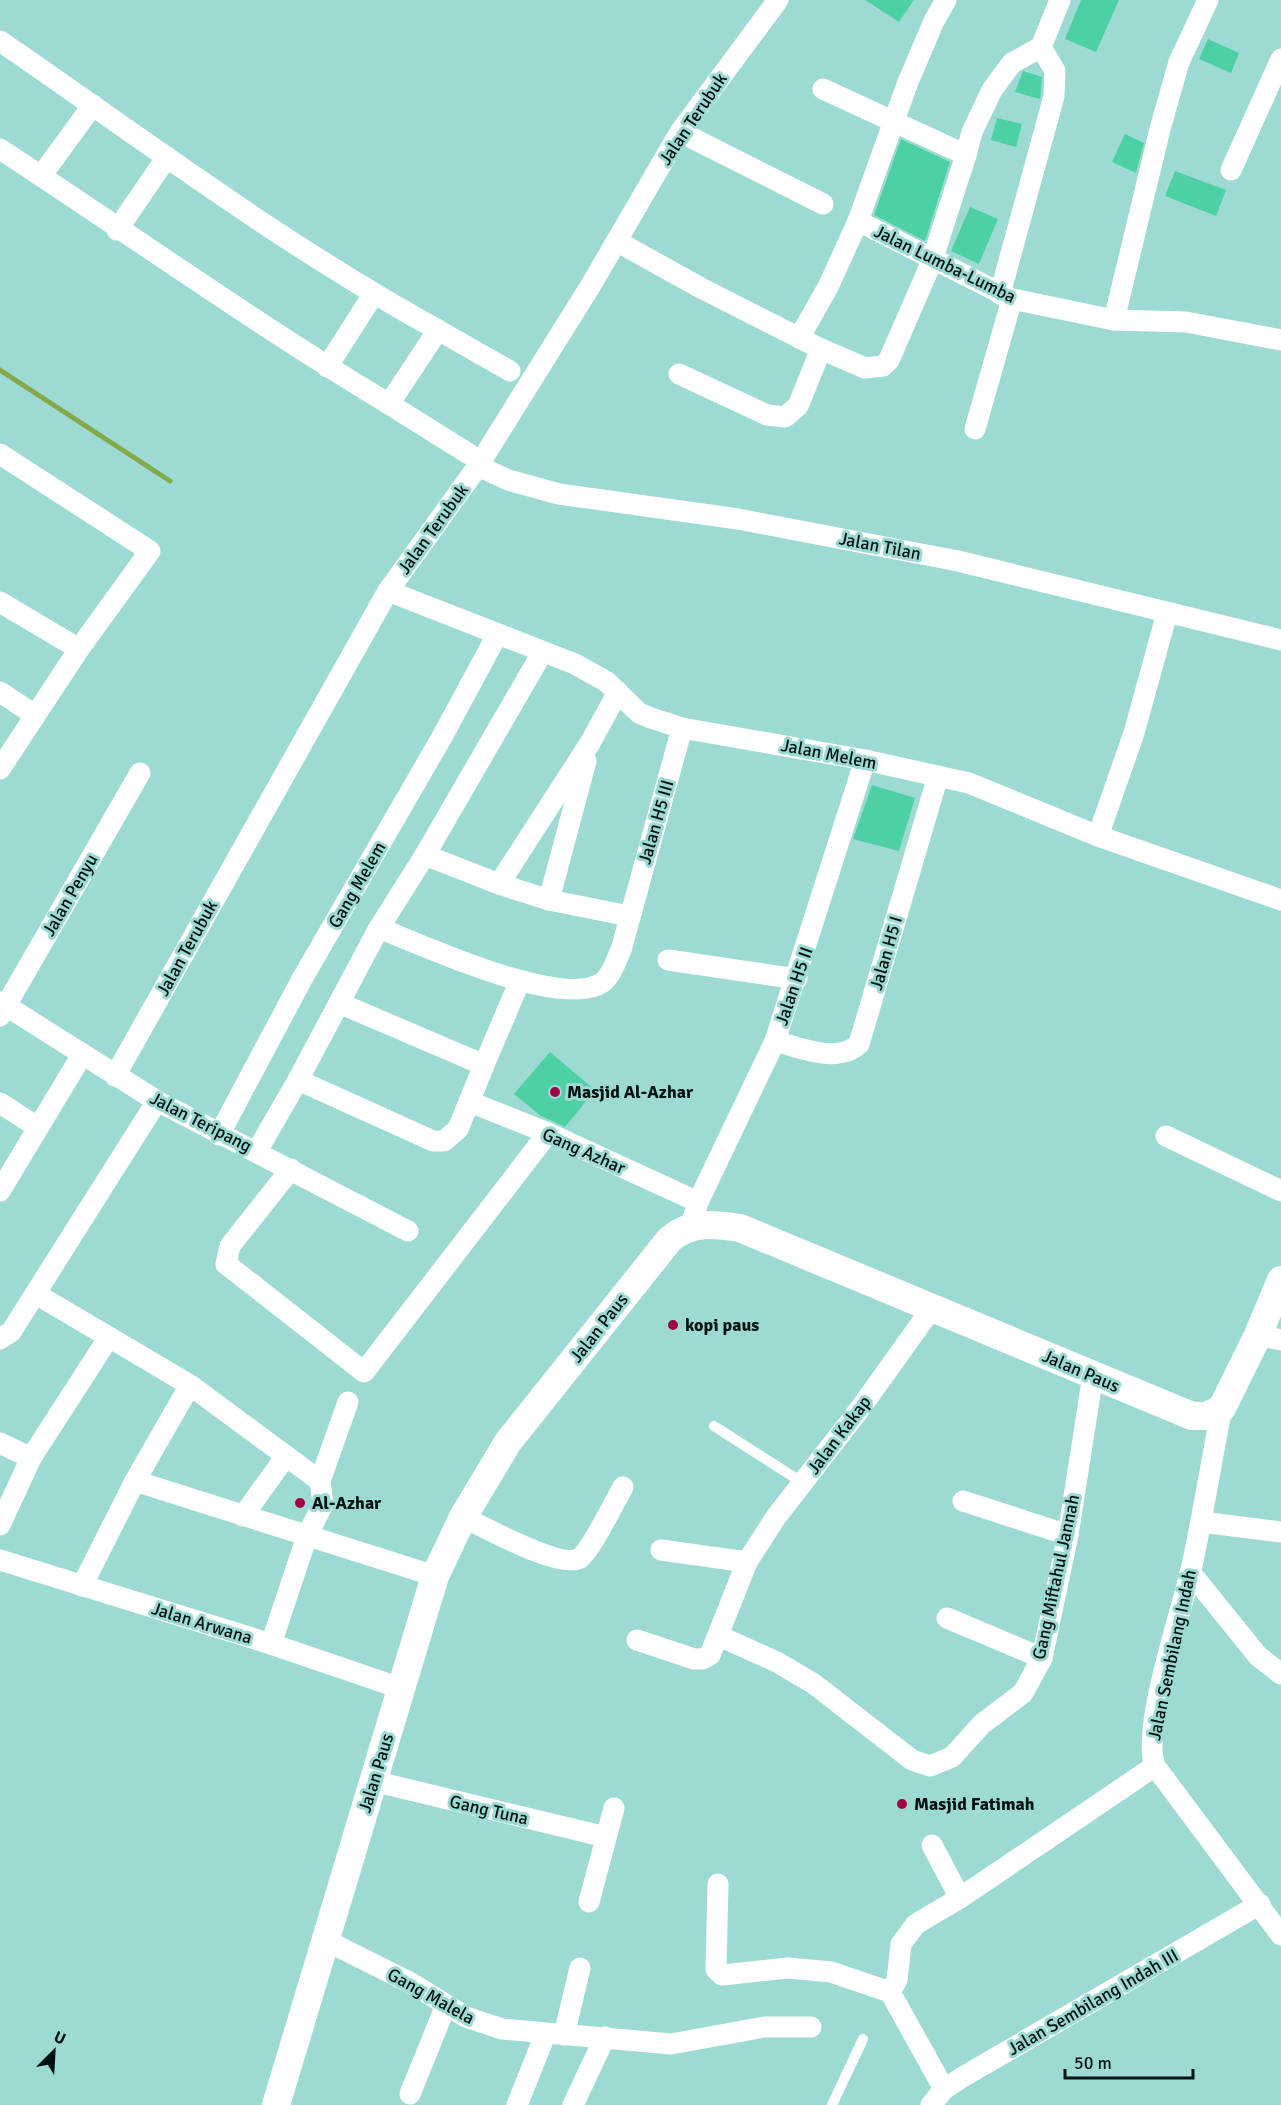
<svg xmlns="http://www.w3.org/2000/svg" width="1281" height="2105" viewBox="0 0 1281 2105" font-family="Signika,sans-serif">
  <style>
    .lines { fill: none; stroke-linecap: round; stroke-linejoin: round }
    .stream { stroke: #84a948; stroke-width: 5 }
    .building { fill: #4dd1a4 }
    .service { stroke: #fff; stroke-width: 10 }
    .minor { stroke: #fff; stroke-width: 21 }
    .secondary { stroke: #fff; stroke-width: 28 }
    .poi-dot { fill: #a00345; stroke: #9ddad3; stroke-width: 2 }
    .labels { text-anchor: middle; stroke-width: 6; stroke-linejoin: round; paint-order: stroke }
    .street-label { font-size: 18px; fill: #001311; stroke: #9ddad3 }
    .poi-label { font-size: 18px; font-weight: bold; fill: #001311; stroke: #9ddad3; text-anchor: start }
  </style>
  <rect width="100%" height="100%" fill="#9ddad3"/>
  <g class="lines">
    <!-- stream -->
    <polyline class="stream" points="0,370 170,481"/>
  </g>
  <!-- building -->
  <g class="building">
    <polygon points="865,0 914,0 899,22"/>
    <polygon points="1081,0 1119,0 1096,52 1065,39"/>
    <polygon points="1208,39 1239,53 1231,73 1199,59"/>
    <polygon points="1023,71 1042,77 1040,99 1015,92"/>
    <polygon points="997,118 1022,124 1016,147 991,140"/>
    <polygon points="1125,134 1144,143 1136,173 1112,162"/>
    <polygon points="901,139 950,162 925,241 874,215"/>
    <polygon points="1175,171 1226,190 1216,216 1165,196"/>
    <polygon points="970,207 998,219 979,264 951,251"/>
    <polygon points="872,785 915,798 899,851 853,839"/>
    <polygon points="550,1052 595,1090 565,1127 541,1116 514,1094"/>
  </g>
  <g class="lines">
    <!-- service -->
    <g class="service">
      <polyline points="714,1426 803,1483"/>
      <polyline points="832,2105 863,2039"/>
    </g>
    <!-- minor -->
    <g class="minor">
      <path d="M0 41C144 140 285 246 438 330"/>
      <polyline points="680,132 823,204"/>
      <path d="M0 149C130 234 256 324 389 404"/>
      <polyline points="966,155 972,132 992,90 1012,63 1041,47 1060,0"/>
      <polyline points="1231,170 1281,59"/>
      <polyline points="41,176 93,105"/>
      <polyline points="858,221 1012,299 1114,320 1186,322 1281,340"/>
      <polyline points="117,230 167,157"/>
      <polyline points="618,242 701,288 821,349 865,368 883,366 889,360 932,261 966,155 823,89"/>
      <polyline points="1000,294 1054,96 1055,71 1041,47"/>
      <polyline points="1114,320 1160,129 1179,62 1208,0"/>
      <polyline points="799,338 828,287 858,221 908,82 934,21 946,0"/>
      <polyline points="327,367 373,295"/>
      <polyline points="679,374 767,415 785,417 798,406 821,349"/>
      <polyline points="975,429 1012,299"/>
      <polyline points="0,454 150,551 79,649 0,769"/>
      <polyline points="469,454 389,404 438,330 510,371"/>
      <polyline points="478,466 508,480 559,494 738,519 958,561 1281,640"/>
      <polyline points="388,591 575,664 607,682 639,713 651,718 682,728 865,760 969,783 1098,836 1281,900"/>
      <polyline points="0,602 79,649"/>
      <polyline points="0,692 35,715"/>
      <polyline points="1098,836 1134,733 1167,613"/>
      <polyline points="425,855 499,884 549,900 629,916"/>
      <polyline points="499,884 590,743 618,692"/>
      <polyline points="549,900 586,761"/>
      <path d="M379 928C422 945 564 1011 603 982 612 975 616 960 621 950L682 728"/>
      <polyline points="668,960 797,979"/>
      <polyline points="0,1002 157,1101 408,1231"/>
      <polyline points="0,1016 140,773"/>
      <path d="M775 1041C800 1048 838 1064 859 1044L938 776"/>
      <polyline points="484,1065 519,983"/>
      <polyline points="115,1076 388,591 478,466 591,285 680,132 778,0"/>
      <polyline points="298,1080 339,1003"/>
      <polyline points="470,1102 548,1133 698,1202"/>
      <polyline points="0,1103 31,1123"/>
      <polyline points="219,1135 302,979 442,737 497,635"/>
      <polyline points="1166,1136 1281,1191"/>
      <polyline points="257,1151 298,1080 433,1141 444,1141 458,1129 484,1065 339,1003 379,928 425,855 542,653"/>
      <polyline points="291,1169 230,1246 226,1264 364,1372 548,1133"/>
      <polyline points="0,1191 82,1055"/>
      <polyline points="691,1226 698,1202 775,1041 865,760"/>
      <polyline points="36,1294 190,1385 320,1481 323,1504 307,1536 271,1644"/>
      <polyline points="1258,1335 1281,1340"/>
      <polyline points="0,1339 11,1332 157,1101"/>
      <polyline points="190,1385 135,1481 435,1576"/>
      <path d="M1222 1408C1211 1462 1203 1516 1191 1570 1181 1613 1141 1730 1155 1766L1281 1935"/>
      <polyline points="0,1443 31,1458"/>
      <polyline points="320,1481 348,1402"/>
      <polyline points="963,1501 1068,1535"/>
      <polyline points="243,1516 286,1456"/>
      <path d="M463 1517C484 1527 561 1570 580 1558 591 1550 615 1501 623 1487"/>
      <polyline points="1201,1522 1281,1532"/>
      <polyline points="0,1525 31,1458 109,1337"/>
      <polyline points="661,1550 747,1562"/>
      <polyline points="0,1560 271,1644 403,1689"/>
      <polyline points="1190,1572 1258,1656 1281,1674"/>
      <polyline points="82,1586 135,1481"/>
      <polyline points="947,1618 1042,1658"/>
      <polyline points="719,1636 777,1662 814,1684 912,1760 930,1766 952,1757 982,1724 1023,1693 1042,1658 1068,1535 1093,1375"/>
      <polyline points="637,1640 694,1659 703,1659 710,1655 747,1562 776,1517 859,1410 932,1308"/>
      <polyline points="373,1781 606,1837"/>
      <polyline points="932,1845 960,1898"/>
      <polyline points="718,1884 716,1969 722,1975 788,1968 831,1972 890,1992 897,1980 901,1944 916,1924 960,1898 1155,1766"/>
      <polyline points="589,1902 614,1808"/>
      <polyline points="325,1940 411,1983 466,2017 502,2029 671,2044 764,2027 811,2027"/>
      <polyline points="890,1992 944,2089"/>
      <polyline points="564,2035 580,1968"/>
      <polyline points="410,2094 446,2005"/>
      <polyline points="517,2105 545,2035"/>
      <polyline points="573,2105 605,2037"/>
      <polyline points="931,2105 944,2089 961,2078 1260,1904"/>
    </g>
    <!-- secondary -->
    <path class="secondary" d="M276 2105 435 1576 463 1517 508 1442 670 1239C692 1221 713 1224 740 1228L1192 1416H1207L1222 1408 1258 1335 1281 1280"/>
  </g>
  <!-- markers -->
  <g class="poi-dot">
    <circle cx="555" cy="1092" r="6"/>
    <circle cx="673" cy="1325" r="6"/>
    <circle cx="300" cy="1503" r="6"/>
    <circle cx="902" cy="1804" r="6"/>
  </g>
  <g class="labels">
    <!-- street labels -->
    <g class="street-label">
      <text transform="translate(693 119) rotate(-56)" y="6">Jalan Terubuk</text>
      <text transform="translate(945 264) rotate(26)" y="6">Jalan Lumba-Lumba</text>
      <text transform="translate(433 529) rotate(-54)" y="6">Jalan Terubuk</text>
      <text transform="translate(880 546) rotate(11)" y="6">Jalan Tilan</text>
      <text transform="translate(829 754) rotate(11)" y="6">Jalan Melem</text>
      <text transform="translate(656 822) rotate(-74)" y="6">Jalan H5 III</text>
      <text transform="translate(357 885) rotate(-60)" y="6">Gang Melem</text>
      <text transform="translate(70 895) rotate(-60)" y="6">Jalan Penyu</text>
      <text transform="translate(187 948) rotate(-61)" y="6">Jalan Terubuk</text>
      <text transform="translate(886 953) rotate(-74)" y="6">Jalan H5 I</text>
      <text transform="translate(794 986) rotate(-71)" y="6">Jalan H5 II</text>
      <text transform="translate(201 1122) rotate(27)" y="6">Jalan Teripang</text>
      <text transform="translate(584 1151) rotate(24)" y="6">Gang Azhar</text>
      <text transform="translate(599 1328) rotate(-52)" y="6">Jalan Paus</text>
      <text transform="translate(1081 1371) rotate(23)" y="6">Jalan Paus</text>
      <text transform="translate(839 1435) rotate(-53)" y="6">Jalan Kakap</text>
      <text transform="translate(1056 1577) rotate(-78)" y="6">Gang Miftahul Jannah</text>
      <text transform="translate(202 1623) rotate(17)" y="6">Jalan Arwana</text>
      <text transform="translate(1172 1655) rotate(-78)" y="6">Jalan Sembilang Indah</text>
      <text transform="translate(376 1773) rotate(-73)" y="6">Jalan Paus</text>
      <text transform="translate(489 1810) rotate(13)" y="6">Gang Tuna</text>
      <text transform="translate(431 1996) rotate(29)" y="6">Gang Malela</text>
      <text transform="translate(1093 2002) rotate(-30)" y="6">Jalan Sembilang Indah III</text>
    </g>
    <!-- poi labels -->
    <g class="poi-label">
      <text x="567" y="1098">Masjid Al-Azhar</text>
      <text x="685" y="1331">kopi paus</text>
      <text x="312" y="1509">Al-Azhar</text>
      <text x="914" y="1810">Masjid Fatimah</text>
    </g>
  </g>
  <!-- north arrow -->
  <g transform="translate(54 2051) rotate(24)" stroke="#9ddad3" stroke-width="4.5" paint-order="stroke">
  <path d="M0-4.5L10 22L0 15L-10 22Z" fill="#001311"/>
  <text y="-9" font-size="16" font-weight="bold" text-anchor="middle" fill="#001311">U</text>
  </g>
  <!-- scale -->
  <path d="M1065 2069v9h128v-9" fill="none" stroke="#001311" stroke-width="3"/>
  <text x="1074" y="2069" font-size="18" fill="#001311" stroke="#9ddad3" stroke-width="4.5" paint-order="stroke">50 m</text>
</svg>
